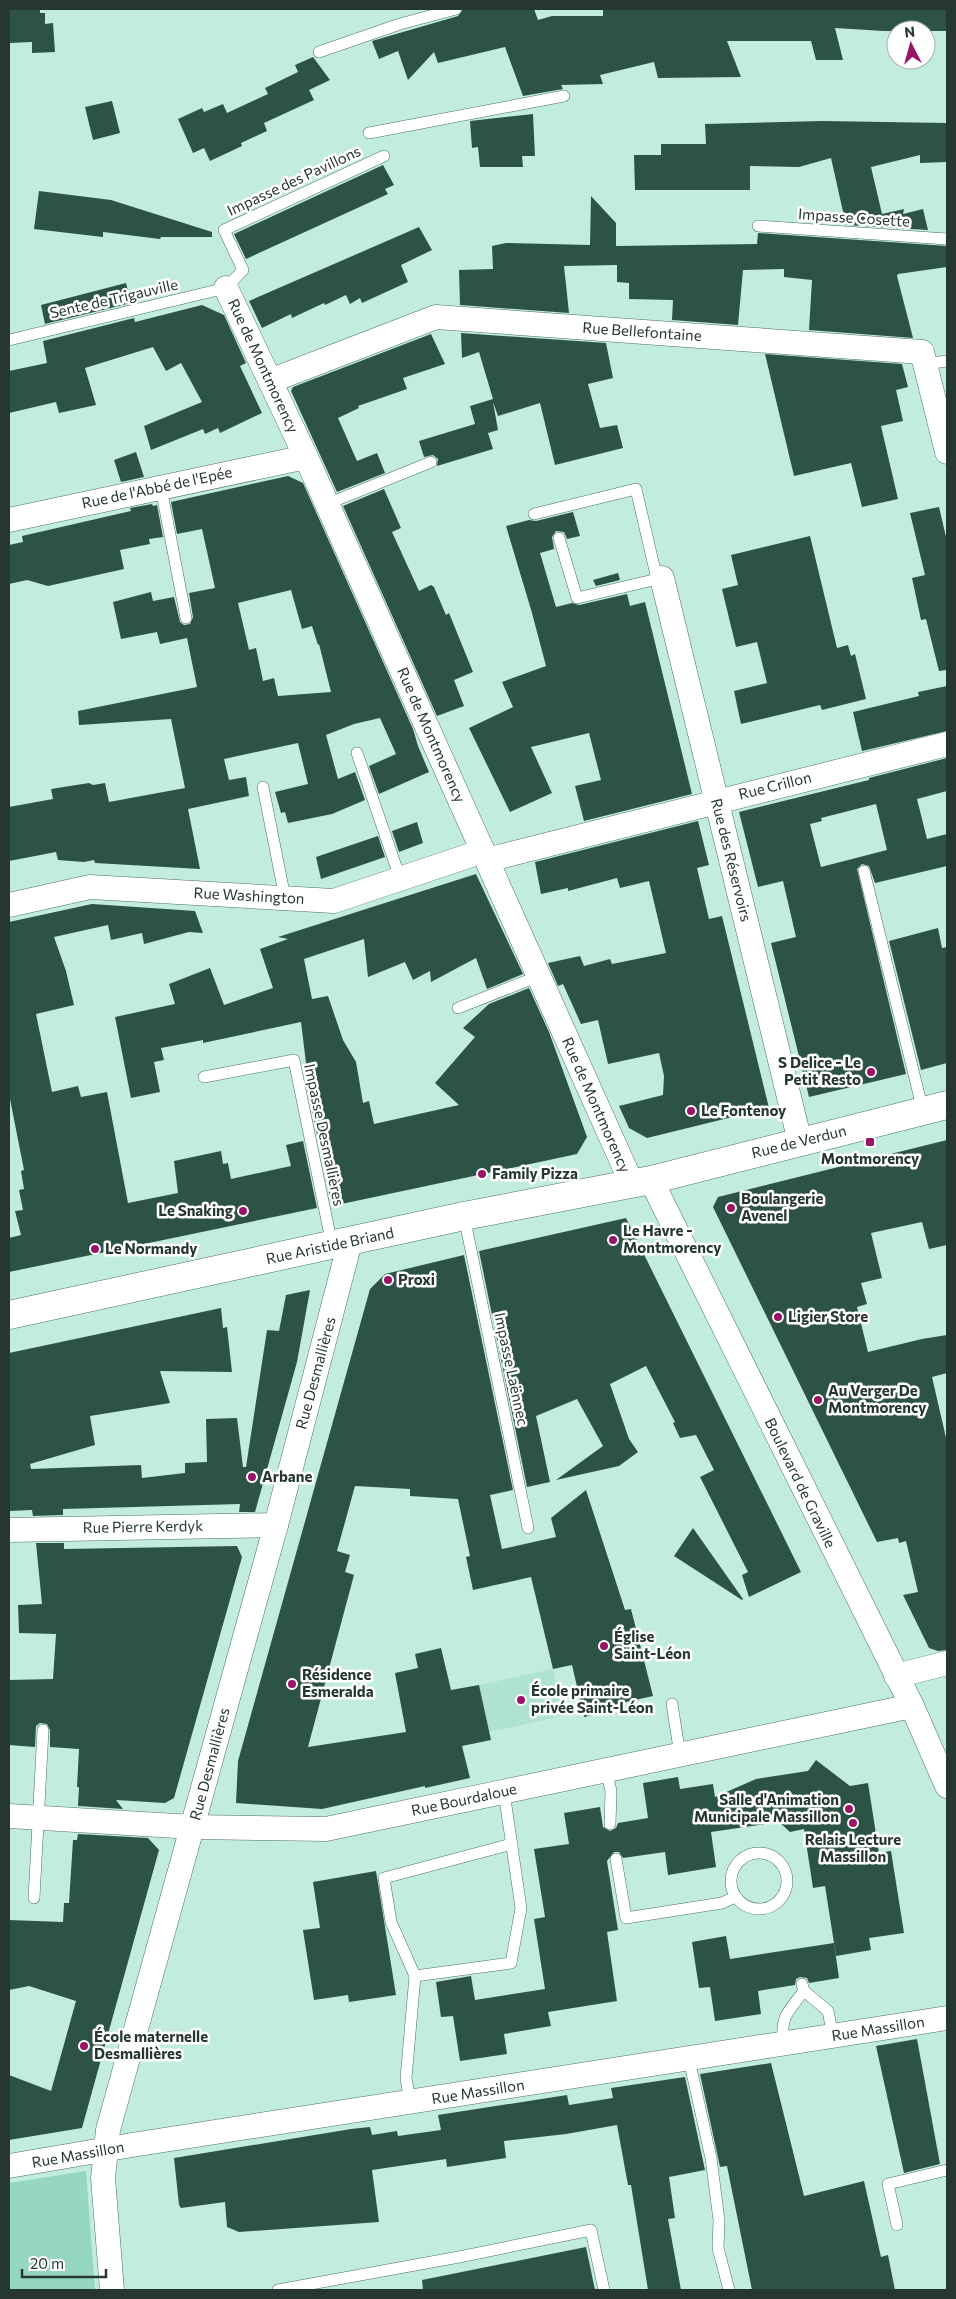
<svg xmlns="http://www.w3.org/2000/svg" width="956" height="2299" viewBox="0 0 956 2299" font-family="Commissioner,sans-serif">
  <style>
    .built { fill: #b0e2d0 }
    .green { fill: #96d7bf }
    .building { fill: #2d5346; fill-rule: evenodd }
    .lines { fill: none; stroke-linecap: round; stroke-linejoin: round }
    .service-casing { stroke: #4a7163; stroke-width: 12 }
    .minor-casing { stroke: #4a7163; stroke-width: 25 }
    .secondary-casing { stroke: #4a7163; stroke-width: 29 }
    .service { stroke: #fff; stroke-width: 11 }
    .minor { stroke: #fff; stroke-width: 24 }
    .secondary { stroke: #fff; stroke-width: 28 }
    .poi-dot { fill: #991366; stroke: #fff; stroke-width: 2 }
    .labels { text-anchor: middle; stroke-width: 5; stroke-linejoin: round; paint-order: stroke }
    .street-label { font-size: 15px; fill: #263730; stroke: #fff }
    .poi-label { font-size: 15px; font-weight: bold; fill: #263730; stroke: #fff; text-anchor: start }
  </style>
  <rect width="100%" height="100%" fill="#c2eddc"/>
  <!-- built -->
  <polygon class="built" points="553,1669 563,1716 489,1732 479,1685"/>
  <!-- green -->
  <polygon class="green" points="86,2171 95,2290 9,2290 9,2183"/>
  <!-- building -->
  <g class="building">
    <polygon points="9,9 40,9 40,13 45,13 45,24 53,23 55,52 32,53 32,42 9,43"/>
    <polygon points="463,9 534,9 538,20 552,16 603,16 603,9 947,9 947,31 884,31 835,28 843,60 816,60 811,41 727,41 741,77 658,78 654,62 600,75 603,84 561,85 563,89 523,96 505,47 438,63 434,52 408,80 398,51 379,59 372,41 458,16"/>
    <polygon points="313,57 330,80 309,90 314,100 264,123 267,131 241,143 242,146 210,161 204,148 193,153 178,119 202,108 204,112 223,104 227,113 268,94 265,88 298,72 295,65"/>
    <polygon points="112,101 120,133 93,140 85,107"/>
    <polygon points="533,114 535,156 522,156 523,167 480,167 478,147 472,148 470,121"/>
    <polygon points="822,121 947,123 947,162 920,163 920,155 871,167 882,214 904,209 903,214 923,209 928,230 846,225 831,158 799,167 750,166 750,190 635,190 634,155 661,155 661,144 706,144 705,124"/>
    <polygon points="383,165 394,185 385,189 388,194 246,259 234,234"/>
    <polygon points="39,191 111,200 212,232 212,237 161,237 160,239 103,232 103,237 34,229"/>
    <polygon points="591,196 616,223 616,246 757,244 758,233 947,246 947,267 898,274 897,276 913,338 809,330 812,280 784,277 784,269 743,270 738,325 672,320 673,300 629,299 629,283 617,282 617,265 564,266 569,313 460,305 459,270 493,269 492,246 506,243 590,245"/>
    <polygon points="419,227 432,250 401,265 408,282 362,303 360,298 350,304 346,295 325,305 324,303 292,318 291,314 262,328 249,301"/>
    <polygon points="126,283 131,303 45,324 41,305"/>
    <polygon points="202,305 224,315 246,363 240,366 262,413 220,433 218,428 205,434 203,429 151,450 144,426 202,402 181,363 166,371 153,347 85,368 96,405 59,413 56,402 9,413 9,371 47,363 43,341 134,318 135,322"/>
    <polygon points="461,333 606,343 613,378 588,384 600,428 617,425 623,448 555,465 540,403 498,416 493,402 498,430 488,433 493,449 437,466 438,459 433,455 424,457 419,441 475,424 470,406 493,399 479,352 462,358"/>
    <polygon points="431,334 445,364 403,378 407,389 358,406 359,408 338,418 357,461 377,453 385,473 337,492 291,391 293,387"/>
    <polygon points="765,354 902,364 908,387 896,390 903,421 881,426 898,499 862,507 851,463 794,476"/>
    <polygon points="136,452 144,477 121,482 114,460"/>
    <path d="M288 476 303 483 413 729 418 746 429 772 379 794 369 766 396 754 380 718 354 724 326 735 338 779 355 772 365 800 332 814 288 823 285 812 281 813 275 792 308 784 298 743 224 759 229 780 246 777 249 796 188 809 200 869 95 863 94 860 84 862 58 860 56 852 9 861V807L53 799 51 789 89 783 93 785 105 783 109 802 185 788 171 719 79 725 78 711 197 687 187 638 160 644 157 632 121 639 113 602 151 592 153 601 174 597 180 622 184 625 190 624 193 617 189 593 215 588 202 529 177 534 171 502ZM291 590 302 629 312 626 318 645 319 644 331 692 278 696 274 678 263 681 256 648 249 650 238 603Z"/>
    <polygon points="384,489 401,528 392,532 419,591 431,585 434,587 446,615 449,613 473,672 454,680 464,706 437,716 343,506"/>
    <polygon points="152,504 153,506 157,505 163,537 149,539 150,544 120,550 124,569 48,586 27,580 9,584 9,545 23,542 22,536 131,511 130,508"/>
    <polygon points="939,507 947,541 947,670 939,671 926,619 921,620 912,578 925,575 910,513"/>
    <polygon points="573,512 580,536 567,539 564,532 556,531 552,537 554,549 540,553 556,607 572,603 579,605 627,594 630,606 645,602 692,794 584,821 575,786 601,780 589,733 531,747 552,793 510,812 469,728 513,707 502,682 546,666 532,613 506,526 529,520 536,521"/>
    <polygon points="810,536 837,648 848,645 851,656 855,654 866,699 822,710 820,705 741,724 734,691 767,683 757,642 736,647 722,589 738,585 731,555"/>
    <polygon points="618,573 620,580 596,586 593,580"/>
    <polygon points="947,686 947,731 862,751 853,712 919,696 918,692"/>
    <path d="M947 758V791L917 799 927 839 947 834V866L875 883 869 866 862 864 857 869 906 1074 809 1097 771 943 796 937 783 881 758 887 739 812 869 780V778ZM876 804 887 850 821 867 810 824 822 821 821 818Z"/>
    <polygon points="698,821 709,865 697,868 709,919 722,916 769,1108 647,1138 629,1128 619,1106 663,1095 664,1076 659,1053 608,1064 598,1020 581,1024 563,984 558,986 548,963 580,956 584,966 610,959 612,964 666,953 649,881 620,888 617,878 568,891 568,888 541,894 535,862"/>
    <polygon points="417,822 423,843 399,852 392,831"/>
    <polygon points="378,836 385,857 321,879 316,857"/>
    <polygon points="476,874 523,974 487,989 476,958 431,982 430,971 413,980 405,962 368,977 364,939 304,959 312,999 328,996 343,1040 356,1062 363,1103 369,1101 374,1124 459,1105 435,1083 475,1037 463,1028 489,1004 529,988 549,1032 587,1137 577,1154 332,1206 303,1068 306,1063 301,1022 203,1043 203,1040 161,1048 164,1060 154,1062 160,1092 131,1098 115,1017 175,1004 169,984 210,968 224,1005 273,988 260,949 288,939 278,937"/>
    <polygon points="92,904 195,911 203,933 189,932 144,944 142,933 111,940 108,925 54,937 66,971 74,1005 36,1014 52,1092 78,1086 81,1097 107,1092 128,1203 178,1193 174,1161 221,1151 223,1164 228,1163 231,1179 291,1166 286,1145 303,1141 317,1208 9,1272 9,1238 21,1235 15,1211 23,1210 19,1190 24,1189 21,1171 24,1170 9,1094 9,922"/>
    <polygon points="938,928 942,948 947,947 947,1063 921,1070 889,941"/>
    <polygon points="947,1140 947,1245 929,1249 922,1222 871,1233 882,1278 861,1283 867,1304 857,1307 868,1352 922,1339 947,1335 947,1373 932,1377 947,1442 947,1650 938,1651 929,1648 903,1595 918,1592 906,1541 899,1543 898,1538 877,1542 713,1207 718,1197"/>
    <polygon points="626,1218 801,1572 749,1597 742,1575 748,1572 700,1477 714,1470 696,1435 680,1438 673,1423 675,1422 646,1366 610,1384 629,1439 638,1452 619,1466 556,1480 603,1446 577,1399 536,1416 550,1482 527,1487 479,1251"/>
    <polygon points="464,1255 513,1490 490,1495 502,1549 556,1537 551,1518 586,1490 625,1610 631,1609 653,1696 617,1704 619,1709 584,1717 572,1665 553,1669 531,1577 473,1590 466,1557 470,1556 458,1499 410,1496 410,1489 355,1486 337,1551 350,1555 345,1572 354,1575 308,1747 406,1732 395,1673 418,1668 415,1654 441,1648 451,1690 479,1685 491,1740 462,1746 470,1778 425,1788 425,1786 322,1809 236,1803 238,1761 370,1289 385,1274"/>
    <polygon points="310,1290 297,1362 255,1512 239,1512 240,1504 63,1509 63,1515 33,1516 32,1510 9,1511 9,1353 221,1308 223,1328 227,1327 232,1372 160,1371 170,1403 90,1416 95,1445 30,1464 31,1469 141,1465 142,1478 185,1473 185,1463 207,1462 206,1419 237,1418 243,1467 246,1467 267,1330 279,1331 286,1295"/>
    <polygon points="693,1528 743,1599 742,1600 674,1556"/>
    <polygon points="36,1543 64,1543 64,1549 237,1546 242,1557 174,1798 165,1803 116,1800 123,1809 78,1806 79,1787 77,1787 79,1749 50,1747 50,1730 47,1724 40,1723 36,1726 35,1747 9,1745 9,1680 53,1679 56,1634 19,1633 18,1605 42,1604"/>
    <polygon points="816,1760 850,1786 868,1783 879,1853 891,1851 904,1933 869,1938 871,1950 836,1956 825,1886 813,1888 804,1829 790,1832 779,1822 711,1832 716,1867 668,1875 665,1852 623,1858 619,1852 614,1852 607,1861 618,1930 607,1932 617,2001 548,2012 551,2026 504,2034 507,2054 460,2061 453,2016 441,2017 436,1982 471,1976 475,2000 545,1989 534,1919 545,1917 534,1849 569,1844 564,1813 600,1807 603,1827 610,1831 616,1828 618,1823 648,1818 643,1783 678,1777 680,1789 713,1784 715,1797 756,1779 808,1771"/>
    <polygon points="78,1834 148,1838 159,1850 82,2128 9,2140 9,2075 51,2091 76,2001 29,1986 9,1990 9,1920 63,1922 64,1903 69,1903 73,1840 77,1840"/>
    <polygon points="376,1871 396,1995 349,2002 348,1995 314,2000 303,1930 320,1928 313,1882"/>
    <polygon points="726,1936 730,1959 834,1943 839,1978 809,1983 807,1978 800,1977 796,1979 795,1985 758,1991 761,2014 715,2021 710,1987 699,1988 692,1942"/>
    <polygon points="917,2039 940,2164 904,2173 876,2046"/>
    <polygon points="771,2063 804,2196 864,2181 881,2257 888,2255 895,2290 752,2290 727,2166 720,2167 700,2074"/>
    <polygon points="685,2077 705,2170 669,2177 675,2218 668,2219 681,2290 648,2290 631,2185 628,2185 617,2125 566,2134 504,2141 506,2158 447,2167 446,2159 372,2170 379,2222 239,2232 227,2227 225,2202 181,2208 179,2205 174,2158 351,2129 370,2127 372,2135 397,2131 398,2136 441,2130 438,2115 567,2095 569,2105 613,2098 611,2088"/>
    <polygon points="586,2247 595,2290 423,2290 422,2280"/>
  </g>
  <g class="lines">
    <!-- service casing -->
    <g class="service-casing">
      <g id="service">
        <polyline points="319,52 400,24 456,9"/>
        <polyline points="369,133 564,96"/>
        <polyline points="758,226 947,239"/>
        <polyline points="9,340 226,288 243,270 224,230 384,156"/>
        <polyline points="925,364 947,361"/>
        <polyline points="161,488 186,618"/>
        <polyline points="327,504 431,462"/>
        <polyline points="534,514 636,489 657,579"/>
        <polyline points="559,538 577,598 662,578"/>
        <polyline points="357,753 400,878"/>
        <polyline points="263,787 285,898"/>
        <polyline points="864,871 923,1111"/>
        <polyline points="458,1008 539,976"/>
        <polyline points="204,1077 294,1060 332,1245"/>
        <polyline points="464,1216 528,1528"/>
        <polyline points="672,1704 680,1755"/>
        <polyline points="606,1770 611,1791 610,1824"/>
        <circle cx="759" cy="1881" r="28"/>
        <polyline points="616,1859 626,1918 722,1903 735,1897"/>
        <polyline points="34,1898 43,1730"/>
        <polyline points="415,1976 391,1922 384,1878 512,1844"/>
        <polyline points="802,1984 804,1991 828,2011 833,2036"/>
        <path d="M784 2044C779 2017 789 2011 804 1991"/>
        <polyline points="689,2059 711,2158 719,2220 718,2248 729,2290"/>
        <polyline points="410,2102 406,2078 415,1976 511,1963 521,1908 504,1792"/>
        <polyline points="897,2225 888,2184 947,2170"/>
        <polyline points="278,2290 459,2257 591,2230 604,2290"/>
      </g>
    </g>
    <!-- minor casing -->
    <g class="minor-casing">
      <g id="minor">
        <polyline points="226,288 306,457 632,1184"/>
        <polyline points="270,381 436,317 922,352 947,452"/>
        <polyline points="9,520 306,457"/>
        <polyline points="662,578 800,1142"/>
        <polyline points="487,860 947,744"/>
        <polyline points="9,905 90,887 334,901 483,851"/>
        <polyline points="651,1180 912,1706 947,1786"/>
        <polyline points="9,1530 276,1525"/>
        <polyline points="896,1676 947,1663"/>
        <polyline points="9,1816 193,1827 326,1829 912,1706"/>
        <polyline points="9,2166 132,2145 947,2018"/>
        <polyline points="112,2290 103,2178 108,2130 276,1525 350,1242"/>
      </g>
    </g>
    <!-- secondary casing -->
    <g class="secondary-casing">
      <polyline id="secondary" points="9,1315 464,1216 651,1180 947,1105"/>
    </g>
    <!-- service -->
    <use href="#service" class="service"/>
    <!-- minor -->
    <use href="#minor" class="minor"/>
    <!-- secondary -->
    <use href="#secondary" class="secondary"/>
  </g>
  <!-- markers -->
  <g class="poi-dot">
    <circle cx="871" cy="1072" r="5"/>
    <circle cx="691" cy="1111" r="5"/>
    <rect x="865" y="1137" width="10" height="10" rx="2.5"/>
    <circle cx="482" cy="1174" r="5"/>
    <circle cx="731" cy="1208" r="5"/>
    <circle cx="243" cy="1211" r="5"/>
    <circle cx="613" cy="1240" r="5"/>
    <circle cx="95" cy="1249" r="5"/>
    <circle cx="388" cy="1280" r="5"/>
    <circle cx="778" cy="1317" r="5"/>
    <circle cx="818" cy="1400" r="5"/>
    <circle cx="252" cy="1477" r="5"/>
    <circle cx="604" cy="1646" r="5"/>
    <circle cx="292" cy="1684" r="5"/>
    <circle cx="521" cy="1700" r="5"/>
    <circle cx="849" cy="1809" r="5"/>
    <circle cx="853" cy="1823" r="5"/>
    <circle cx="84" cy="2046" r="5"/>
  </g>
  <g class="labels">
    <!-- street labels -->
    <g class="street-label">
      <text transform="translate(294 181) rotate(-25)" y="5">Impasse des Pavillons</text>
      <text transform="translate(854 218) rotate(4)" y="5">Impasse Cosette</text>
      <text transform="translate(114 299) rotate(-13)" y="5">Sente de Trigauville</text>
      <text transform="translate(642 332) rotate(4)" y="5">Rue Bellefontaine</text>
      <text transform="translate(263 366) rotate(65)" y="5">Rue de Montmorency</text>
      <text transform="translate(157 488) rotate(-12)" y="5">Rue de l'Abbé de l'Epée</text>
      <text transform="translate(431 735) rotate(66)" y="5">Rue de Montmorency</text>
      <text transform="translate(775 786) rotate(-14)" y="5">Rue Crillon</text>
      <text transform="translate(731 860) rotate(76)" y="5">Rue des Réservoirs</text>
      <text transform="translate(249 896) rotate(3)" y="5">Rue Washington</text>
      <text transform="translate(596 1105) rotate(66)" y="5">Rue de Montmorency</text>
      <text transform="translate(324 1135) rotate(78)" y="5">Impasse Desmallières</text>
      <text transform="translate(799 1142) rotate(-14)" y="5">Rue de Verdun</text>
      <text transform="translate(330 1246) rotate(-12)" y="5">Rue Aristide Briand</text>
      <text transform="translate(511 1369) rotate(78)" y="5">Impasse Laënnec</text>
      <text transform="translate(316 1373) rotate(-75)" y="5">Rue Desmallières</text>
      <text transform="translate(800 1483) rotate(64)" y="5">Boulevard de Graville</text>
      <text transform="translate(143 1527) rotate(-1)" y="5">Rue Pierre Kerdyk</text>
      <text transform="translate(210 1764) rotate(-75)" y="5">Rue Desmallières</text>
      <text transform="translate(464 1800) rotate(-12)" y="5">Rue Bourdaloue</text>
      <text transform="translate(878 2029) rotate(-9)" y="5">Rue Massillon</text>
      <text transform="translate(478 2092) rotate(-9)" y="5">Rue Massillon</text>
      <text transform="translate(78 2155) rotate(-10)" y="5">Rue Massillon</text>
    </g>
    <!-- poi labels -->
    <g class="poi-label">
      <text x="861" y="1068" text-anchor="end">S Delice - Le<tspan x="861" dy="17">Petit Resto</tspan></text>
      <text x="701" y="1116">Le Fontenoy</text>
      <text x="870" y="1164" text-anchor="middle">Montmorency</text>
      <text x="492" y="1179">Family Pizza</text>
      <text x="741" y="1204">Boulangerie<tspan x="741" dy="17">Avenel</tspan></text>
      <text x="233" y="1216" text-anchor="end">Le Snaking</text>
      <text x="623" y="1236">Le Havre -<tspan x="623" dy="17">Montmorency</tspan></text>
      <text x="105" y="1254">Le Normandy</text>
      <text x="398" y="1285">Proxi</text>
      <text x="788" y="1322">Ligier Store</text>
      <text x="828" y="1396">Au Verger De<tspan x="828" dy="17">Montmorency</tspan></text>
      <text x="262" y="1482">Arbane</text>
      <text x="614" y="1642">Église<tspan x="614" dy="17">Saint-Léon</tspan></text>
      <text x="302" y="1680">Résidence<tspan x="302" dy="17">Esmeralda</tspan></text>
      <text x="531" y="1696">École primaire<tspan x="531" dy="17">privée Saint-Léon</tspan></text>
      <text x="839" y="1805" text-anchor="end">Salle d'Animation<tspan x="839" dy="17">Municipale Massillon</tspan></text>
      <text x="853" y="1845" text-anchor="middle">Relais Lecture<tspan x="853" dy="17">Massillon</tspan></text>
      <text x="94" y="2042">École maternelle<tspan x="94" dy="17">Desmallières</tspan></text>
    </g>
  </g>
  <!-- border -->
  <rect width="956" height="2299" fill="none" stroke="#263730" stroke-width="20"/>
  <!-- north arrow -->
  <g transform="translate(911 45) rotate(354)"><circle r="24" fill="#ffffff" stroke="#a8afac"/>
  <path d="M0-4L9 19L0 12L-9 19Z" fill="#991366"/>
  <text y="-8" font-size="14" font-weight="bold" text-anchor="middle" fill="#263730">N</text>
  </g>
  <!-- scale -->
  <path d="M22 2269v8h84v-8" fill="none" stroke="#263730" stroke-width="2.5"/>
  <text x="30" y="2269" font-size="15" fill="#263730" stroke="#ffffff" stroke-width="4" paint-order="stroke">20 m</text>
</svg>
